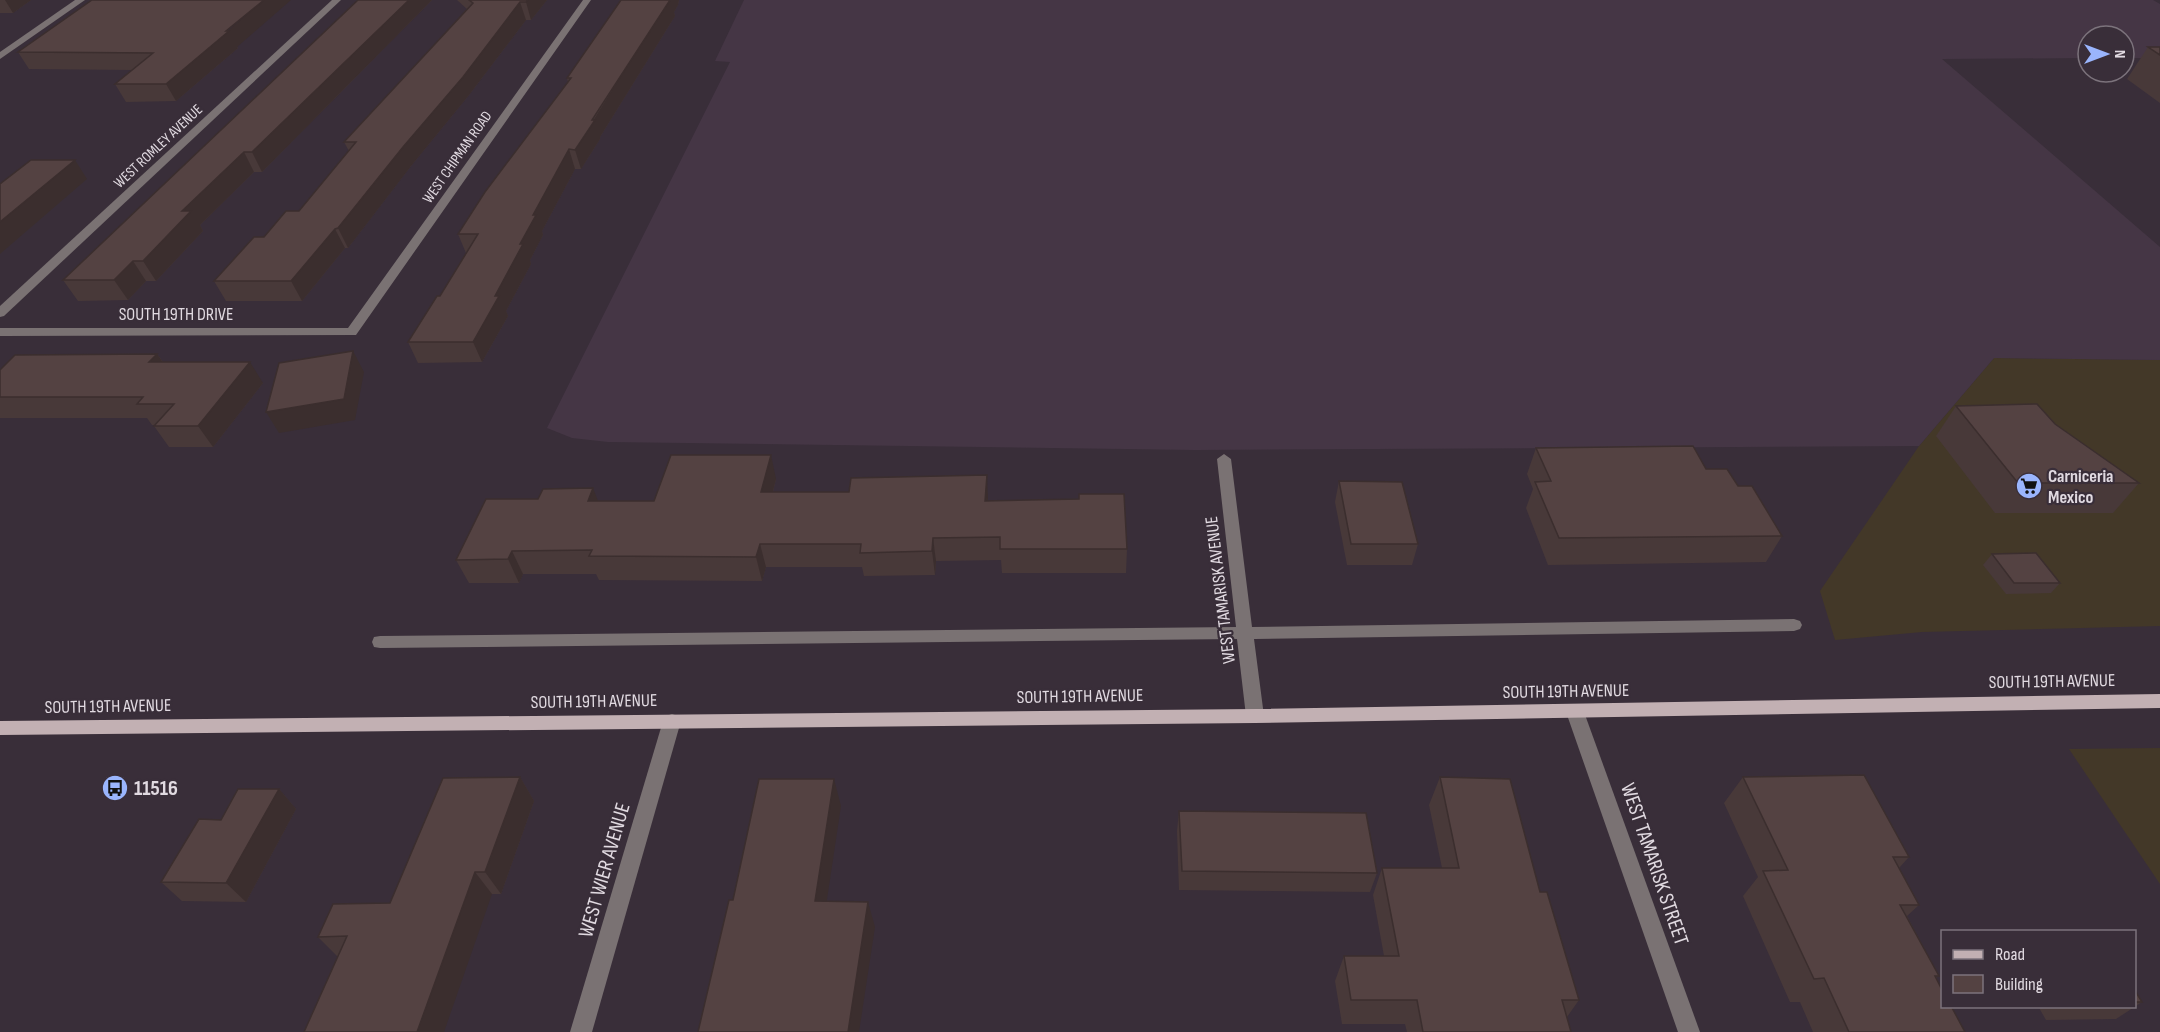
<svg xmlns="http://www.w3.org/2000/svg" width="2160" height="1032" viewBox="0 0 2160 1032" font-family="'Sofia Sans Condensed',sans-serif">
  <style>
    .commercial { fill: #433828 }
    .built { fill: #453645 }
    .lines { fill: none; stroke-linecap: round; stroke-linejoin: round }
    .minor { fill: #7a7273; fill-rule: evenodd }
    .major { fill: #c2b0b3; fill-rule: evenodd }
    .wall { fill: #483939 }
    .shaded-wall { fill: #3b2e2e }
    .building { fill: #544242; stroke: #3b2e2e; stroke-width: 1.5 }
    .labels { text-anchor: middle; stroke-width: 4.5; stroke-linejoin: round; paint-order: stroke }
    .far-street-label { font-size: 15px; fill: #e1dae1; stroke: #392e39 }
    .street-label { font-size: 18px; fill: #e1dae1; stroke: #392e39 }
    .poi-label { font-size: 18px; font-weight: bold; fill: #e1dae1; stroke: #392e39; text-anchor: start }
    .near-poi-label { font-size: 21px; font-weight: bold; fill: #e1dae1; stroke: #392e39; text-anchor: start }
    .near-street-label { font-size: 21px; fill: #e1dae1; stroke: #392e39 }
  </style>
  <rect width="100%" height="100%" fill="#392e39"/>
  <!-- commercial -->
  <g class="commercial">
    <polygon points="1994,358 2160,360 2160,626 1922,632 1835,640 1820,591 1919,446"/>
    <polygon points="2160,748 2160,884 2069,749"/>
  </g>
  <!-- built -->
  <polygon class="built" points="744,0 2153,0 2160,4 2160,58 2124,58 2124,36 2088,36 2088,58 1942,59 2160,247 2160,360 1994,358 1919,446 1196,450 608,442 572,438 547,428 730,62 715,61"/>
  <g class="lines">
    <!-- minor -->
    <g class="minor">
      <polygon points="75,0 85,0 0,59 0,52"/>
      <polygon points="332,0 341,0 4,316 0,317 0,306"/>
      <polygon points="583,0 591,0 356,335 0,336 0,328 348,328"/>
      <polygon points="1224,454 1231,459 1252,627 1794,619 1800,621 1802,625 1800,629 1794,631 1254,639 1264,716 1261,721 1255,723 1249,721 1246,716 1237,639 380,648 374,647 372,642 374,637 380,636 1236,627 1217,459"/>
      <polygon points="1575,705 1581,707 1584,712 1700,1032 1678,1032 1566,712 1569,707"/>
      <polygon points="672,714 678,716 681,721 592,1032 570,1032 663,721 666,716"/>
    </g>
    <!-- major -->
    <polygon class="major" points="2160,694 2160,708 1255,723 0,735 0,721 1255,709"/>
  </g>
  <!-- wall -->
  <g class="wall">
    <polygon points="0,0 31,0 13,13 0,13"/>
    <polygon points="358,0 432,0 262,172 254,172 200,225 203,231 156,281 146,281 128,300 78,301 63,280"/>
    <polygon points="457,0 547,0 531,20 526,20 469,95 411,166 348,248 345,248 302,301 226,301 214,281 264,237 299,211 349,151 344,142 467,9"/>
    <polygon points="621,0 679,0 678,5 674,12 675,16 600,137 600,139 581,169 575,169 542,231 543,235 530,260 531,264 506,311 508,316 482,362 418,363 408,342 440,296 466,253 458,234 568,82 567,78"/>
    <polygon points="237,47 238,48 176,101 126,102 115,84 132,70 29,69 18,52"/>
    <polygon points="2148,47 2160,47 2160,103 2127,79"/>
    <polygon points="157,354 163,362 263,383 213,447 169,447 154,426 156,425 152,425 147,418 0,418 0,370"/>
    <polygon points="1956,406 2055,424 2139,483 2113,513 1995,513 1936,436"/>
    <polygon points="1536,448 1706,469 1738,486 1782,536 1766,562 1548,565 1526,508 1533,489 1527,474"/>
    <polygon points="776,479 773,492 988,498 988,501 1127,549 1126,573 1002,573 1001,560 936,561 935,575 864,576 862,567 766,567 762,581 599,580 596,574 523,574 519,583 469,583 456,560 538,499 598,501 654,501"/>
    <polygon points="1339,481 1418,544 1412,565 1347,565 1335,502"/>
    <polygon points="1992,554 2060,583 2051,593 2006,594 1983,565"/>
    <polygon points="520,777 534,801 501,894 492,894 338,957 318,937 390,903"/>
    <polygon points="1440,777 1540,892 1579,1000 1567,1017 1571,1032 1407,1032 1405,1024 1342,1024 1335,981 1344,956 1384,956 1373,895 1382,868 1442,868 1429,805"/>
    <polygon points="1743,777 1909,857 1899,868 1919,905 1907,916 1939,976 1936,978 1965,1032 1813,1032 1800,1002 1790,1002 1743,896 1758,877 1724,803"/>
    <polygon points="279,789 296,809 246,902 182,901 161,882 221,820"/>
    <polygon points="1179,811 1377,873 1370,892 1179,890 1177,831"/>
    <polygon points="2134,989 2142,1002 2116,1019 2046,1020 2038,1006 2134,1006"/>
  </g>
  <!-- shaded-wall -->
  <g class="shaded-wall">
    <polygon points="5,0 31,0 13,13"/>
    <polygon points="264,0 291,0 237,47 238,48 176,101 166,84"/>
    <polygon points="409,0 432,0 262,172 252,152"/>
    <polygon points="528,0 547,0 531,20 526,2"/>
    <polygon points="668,0 679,0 678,5 674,12 675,16 600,137 600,139 581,169 575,150"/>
    <polygon points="520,2 526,20 469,95 411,166 348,248 338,228 403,147"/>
    <polygon points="569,149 575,169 542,231 543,235 530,260 531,264 506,311 508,316 482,362 473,342 520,244 533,215"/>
    <polygon points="244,152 254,172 200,225 203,231 156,281 143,261 182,211"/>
    <polygon points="75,160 87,179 0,254 0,222"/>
    <polygon points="335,229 345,248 302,301 291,281"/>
    <polygon points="133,261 146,281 128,300 114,280"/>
    <polygon points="353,351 364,372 355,420 279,433 266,412"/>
    <polygon points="157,354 171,374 149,362"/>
    <polygon points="250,362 263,383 213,447 198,426"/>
    <polygon points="771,455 776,479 767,515 761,492"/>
    <polygon points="987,475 988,498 987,525 985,501"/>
    <polygon points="593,488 602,511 588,501"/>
    <polygon points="933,538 936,561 935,575 932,551"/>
    <polygon points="760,544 766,567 762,581 756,557"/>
    <polygon points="512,551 523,574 519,583 508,559"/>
    <polygon points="520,777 534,801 501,894 485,872"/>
    <polygon points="834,779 841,806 823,926 815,901"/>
    <polygon points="279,789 296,809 246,902 226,883"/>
    <polygon points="475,872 492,894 444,1032 417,1032"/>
    <polygon points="868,902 875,927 859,1032 848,1032"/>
  </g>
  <!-- building -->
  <g class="building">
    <polygon points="92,0 264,0 226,31 229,31 166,84 115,84 153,53 18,52"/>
    <polygon points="358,0 409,0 252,152 244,152 182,211 191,211 143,261 133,261 114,280 63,280"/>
    <polygon points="469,0 528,0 526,2 520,2 463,77 403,147 338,228 335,229 291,281 214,281 254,237 264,237 286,211 299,211 356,142 344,142 473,3"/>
    <polygon points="621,0 670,0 592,120 595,120 575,150 569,149 533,215 536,215 520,244 523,244 495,296 499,296 473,342 408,342 437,296 440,296 478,234 458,234 485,192 571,78 567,78"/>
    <polygon points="2148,47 2160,47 2160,55"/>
    <polygon points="31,160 75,160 0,222 0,184"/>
    <polygon points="353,351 344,399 266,412 279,363"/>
    <polygon points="157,354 149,362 250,362 198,426 154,426 174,404 137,404 143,397 0,397 0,370 15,355"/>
    <polygon points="2037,404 2055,424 2139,483 2018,483 1956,406"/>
    <polygon points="1693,446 1706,469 1727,469 1738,486 1752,486 1782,536 1559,538 1535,482 1551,481 1536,448"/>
    <polygon points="671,455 771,455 761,492 849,492 851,478 987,475 985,501 1079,499 1079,494 1124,494 1127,549 1000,549 1000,537 933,538 932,551 860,553 861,544 760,544 756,557 589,556 592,550 512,551 508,559 456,560 486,499 538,499 543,489 593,488 588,501 654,501"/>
    <polygon points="1339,481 1402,482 1418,544 1351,544"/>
    <polygon points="2036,553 2060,583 2014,583 1992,554"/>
    <polygon points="1864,775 1909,857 1893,857 1919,905 1900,905 1939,976 1935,976 1942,990 1942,1006 1951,1006 1965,1032 1849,1032 1824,978 1814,979 1763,871 1788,870 1743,777"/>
    <polygon points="520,777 485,872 475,872 417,1032 304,1032 347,936 318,937 333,904 390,903 443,778"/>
    <polygon points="1440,777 1510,779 1540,892 1547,892 1579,1000 1562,1000 1571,1032 1423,1032 1417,1000 1351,1000 1344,956 1399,956 1382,868 1459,868"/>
    <polygon points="759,779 834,779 815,901 868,902 848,1032 698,1032 729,900 733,900"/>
    <polygon points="238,789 279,789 226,883 161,882 199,819 221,820"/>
    <polygon points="1179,811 1366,813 1377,873 1182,871"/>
    <polygon points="2134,989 2142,1002 2134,1002"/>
  </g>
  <!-- icons -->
  <defs>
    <g id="supermarket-disc" transform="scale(1.35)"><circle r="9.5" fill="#9ab5fd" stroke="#392e39"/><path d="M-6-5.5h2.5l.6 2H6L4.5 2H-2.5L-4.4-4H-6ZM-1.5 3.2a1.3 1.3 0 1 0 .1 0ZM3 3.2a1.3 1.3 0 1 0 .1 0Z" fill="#111"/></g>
    <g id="bus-disc" transform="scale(1.35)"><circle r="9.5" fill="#9ab5fd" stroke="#392e39"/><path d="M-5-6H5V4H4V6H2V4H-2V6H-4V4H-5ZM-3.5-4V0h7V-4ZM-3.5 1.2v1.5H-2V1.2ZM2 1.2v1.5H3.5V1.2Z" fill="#111"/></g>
  </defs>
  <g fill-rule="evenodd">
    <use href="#supermarket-disc" x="2029" y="486"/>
    <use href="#bus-disc" x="115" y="788"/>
  </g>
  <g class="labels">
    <!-- far-street labels -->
    <g class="far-street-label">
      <text transform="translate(158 146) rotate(-43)" y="5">WEST ROMLEY AVENUE</text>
      <text transform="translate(457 157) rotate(-55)" y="5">WEST CHIPMAN ROAD</text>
    </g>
    <!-- street labels -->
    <g class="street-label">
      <text x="176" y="320">SOUTH 19TH DRIVE</text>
      <text transform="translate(1220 590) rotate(-97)" y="6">WEST TAMARISK AVENUE</text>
      <text transform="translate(2052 681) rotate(-1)" y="6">SOUTH 19TH AVENUE</text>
      <text transform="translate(1566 691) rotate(-1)" y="6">SOUTH 19TH AVENUE</text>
      <text transform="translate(1080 696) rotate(-1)" y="6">SOUTH 19TH AVENUE</text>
      <text transform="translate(594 701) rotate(-1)" y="6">SOUTH 19TH AVENUE</text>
      <text transform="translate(108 706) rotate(-1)" y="6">SOUTH 19TH AVENUE</text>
    </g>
    <!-- poi labels -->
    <g class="poi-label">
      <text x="2048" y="482">Carniceria<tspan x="2048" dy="21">Mexico</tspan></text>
    </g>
    <!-- near-poi labels -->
    <g class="near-poi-label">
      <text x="134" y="795">11516</text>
    </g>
    <!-- near-street labels -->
    <g class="near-street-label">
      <text transform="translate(1655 864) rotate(71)" y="7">WEST TAMARISK STREET</text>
      <text transform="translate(604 870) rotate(-74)" y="7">WEST WIER AVENUE</text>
    </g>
  </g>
  <!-- legend -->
  <rect x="1941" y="930" width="195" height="78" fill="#392e39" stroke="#7c737c" stroke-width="1.5"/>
  <rect x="1953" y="950" width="30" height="9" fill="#c2b0b3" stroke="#7c737c" stroke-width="1.5"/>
  <text x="1995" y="960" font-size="18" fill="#e1dae1">Road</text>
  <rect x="1953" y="975" width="30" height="18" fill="#544242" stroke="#7c737c" stroke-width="1.5"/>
  <text x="1995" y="990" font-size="18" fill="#e1dae1">Building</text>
  <!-- north arrow -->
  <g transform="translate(2106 54) rotate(90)"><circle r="28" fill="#392e39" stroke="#7c737c" stroke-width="1.5"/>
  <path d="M0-4.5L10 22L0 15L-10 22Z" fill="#9ab5fd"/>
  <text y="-9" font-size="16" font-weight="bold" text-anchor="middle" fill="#e1dae1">N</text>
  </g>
</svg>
